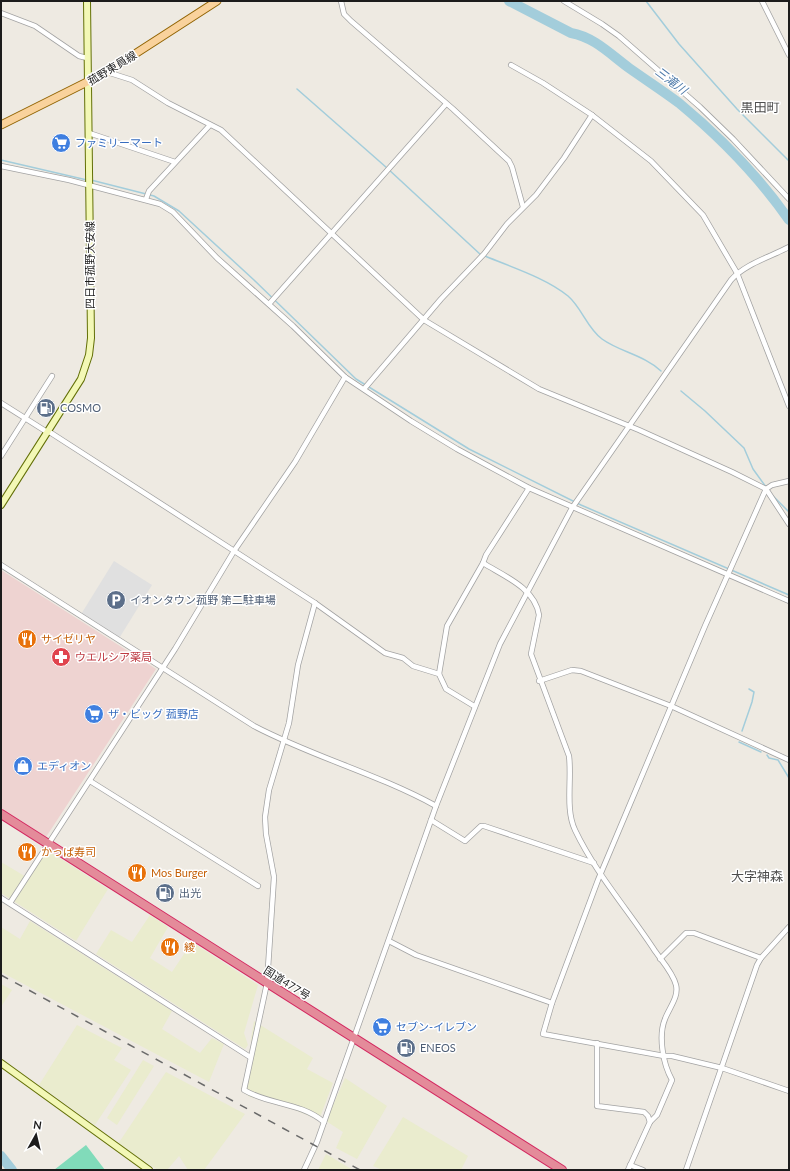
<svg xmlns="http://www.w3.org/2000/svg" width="790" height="1171" viewBox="0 0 790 1171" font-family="Lato,'Noto Sans JP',sans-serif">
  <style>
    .commercial { fill: #eed3d1 }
    .farmland { fill: #eaecce }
    .pitch { fill: #81dbba }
    .parking { fill: #e0e0e0 }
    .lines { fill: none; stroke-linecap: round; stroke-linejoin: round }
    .stream { stroke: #a3cddb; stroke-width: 1.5 }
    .river { stroke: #a3cddb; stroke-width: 10 }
    .street-casing { stroke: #a3a3a3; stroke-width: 6 }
    .secondary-casing { stroke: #637007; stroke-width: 8 }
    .primary-casing { stroke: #916404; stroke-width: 9 }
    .highway-casing { stroke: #d32860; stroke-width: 10 }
    .street { stroke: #fff; stroke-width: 4.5 }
    .secondary { stroke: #f3f8b6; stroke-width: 6 }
    .primary { stroke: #f9d29c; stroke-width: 7 }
    .highway { stroke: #e48b9a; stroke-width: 8 }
    .rail { stroke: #6a6a6a; stroke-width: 1.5; stroke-dasharray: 8 8; stroke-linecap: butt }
    .labels { text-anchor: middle; stroke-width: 3; stroke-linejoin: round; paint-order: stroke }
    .street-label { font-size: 11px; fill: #1c1c1c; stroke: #fff }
    .shop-label { font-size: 11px; fill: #366cbe; stroke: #fff; text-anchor: start }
    .service-label { font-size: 11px; fill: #4e5e75; stroke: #fff; text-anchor: start }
    .food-label { font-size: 11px; fill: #c56008; stroke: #fff; text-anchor: start }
    .health-label { font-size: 11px; fill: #be3a42; stroke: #fff; text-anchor: start }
    .water-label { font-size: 12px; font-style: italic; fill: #4c79a9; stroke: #fff }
    .quarter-label { font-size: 13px; fill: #4f4f4f; stroke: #fff }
  </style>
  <rect width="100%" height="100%" fill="#eeeae2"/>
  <!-- commercial -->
  <polygon class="commercial" points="1,570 156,669 46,837 1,809"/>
  <!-- farmland -->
  <g class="farmland">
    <polygon points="47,850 108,889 76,941 1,893 1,862 28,878"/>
    <polygon points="150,915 168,927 150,958 172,972 192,942 258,985 244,1033 248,1045 245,1049 96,954 111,930 132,942"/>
    <polygon points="30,921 172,1011 162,1029 200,1053 212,1038 224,1044 209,1082 1,972 1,927 20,939"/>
    <polygon points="1,984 12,990 1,1007"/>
    <polygon points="254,1021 313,1058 307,1069 333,1083 319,1120 278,1103 250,1097 241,1090 253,1052 251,1039"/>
    <polygon points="77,1025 122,1048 114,1060 131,1070 95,1125 39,1085"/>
    <polygon points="143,1060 154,1066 117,1125 107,1118"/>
    <polygon points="166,1072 245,1114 204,1170 188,1170 179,1156 167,1170 158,1170 118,1144"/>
    <polygon points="345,1078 387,1106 357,1159 336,1148 343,1132 326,1121"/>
    <polygon points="403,1117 468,1156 461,1170 382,1170 373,1166"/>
    <polygon points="326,1154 353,1170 318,1170"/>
  </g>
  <!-- pitch -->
  <polygon class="pitch" points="86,1145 105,1170 54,1170"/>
  <!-- parking -->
  <polygon class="parking" points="114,561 152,585 118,640 80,616"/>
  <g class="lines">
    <!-- stream -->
    <g class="stream">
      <polyline points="646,1 679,44 737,109 789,161"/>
      <polyline points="297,89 387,168 481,255"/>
      <polyline points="1,160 87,180"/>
      <polyline points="91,180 154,196 179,211 254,280 356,379 469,449 581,505 789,595"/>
      <path d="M485 256C511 267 546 278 568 296 582 308 587 328 602 339 620 352 644 355 661 371"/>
      <polyline points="681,391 705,411 744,448 753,469 766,487"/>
      <polyline points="773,496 789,512"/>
      <polyline points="742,731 752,702 754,692 749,689"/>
      <polyline points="739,742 761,752"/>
      <polyline points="767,755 769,758 778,760 789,778"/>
    </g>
    <!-- river -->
    <g class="river">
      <path d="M509 1 571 33C594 37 610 54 629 68 646 80 663 91 679 103 720 137 759 177 789 220"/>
      <polyline points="1,1156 12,1170"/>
    </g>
    <!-- street casing -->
    <g class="street-casing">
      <g id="street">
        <polyline points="341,1 344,14 351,21 453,109 509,161 512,167 523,207"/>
        <polyline points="564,1 602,24 619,36 700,107 733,139 789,199"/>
        <polyline points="762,1 789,55"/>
        <polyline points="1,13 35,26 79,56 87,58"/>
        <polyline points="511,65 543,83 592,115 651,161 703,215 737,273 789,406"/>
        <polyline points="107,72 132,80 168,103 221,130 424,320 539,389 639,430 732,472 766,489 789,524"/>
        <polyline points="89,133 175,162"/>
        <polyline points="1,166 69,180 160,204 173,212 217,258 293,326 345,377 411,421 457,449 529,488 789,601"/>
        <polyline points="146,199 149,191 210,125"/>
        <polyline points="269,304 446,104"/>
        <polyline points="364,389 441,299 484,254 507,224 536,195 564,158 592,115"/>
        <polyline points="1,403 47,432"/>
        <polyline points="48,431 315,603 385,653 403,658 413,666 439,674 446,689 474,706"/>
        <polyline points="1,456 52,376"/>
        <polyline points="789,481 772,485 766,489 705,626 598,880 552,1003 543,1034 664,1056 672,1056 722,1068 789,1091"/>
        <path d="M529 488 486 555 483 563C504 576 535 588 539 615L531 654 569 756C572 779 565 809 575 830 596 874 629 911 655 951 662 961 673 973 676 985 679 997 669 1008 665 1019 658 1036 663 1064 672 1080L657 1115 650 1122 628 1170"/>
        <path d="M1 565 254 726C313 757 378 774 436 806"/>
        <path d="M315 603 298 665 289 723 269 790 265 817 266 834 274 877 267 983 244 1090C269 1105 300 1102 324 1122"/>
        <polyline points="439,674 447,626 483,563"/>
        <polyline points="539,681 572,670 581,671 671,706 789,760"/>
        <polyline points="90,781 258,886"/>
        <polyline points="431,820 465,841 481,826 484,826 594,863"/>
        <polyline points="1,898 250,1057"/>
        <polyline points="10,903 175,649 234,551 295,462 345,377"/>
        <polyline points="389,941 416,955 552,1003"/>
        <polyline points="660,959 686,933 694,933 761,958"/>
        <polyline points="597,1043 597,1106 644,1112 648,1116 650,1122"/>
        <polyline points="630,1165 643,1170"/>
        <path d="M304 1170 317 1142 436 806 500 644 572 508 731 280C745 264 770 257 789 247"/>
        <polyline points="686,1170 757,965 761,958 789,927"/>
      </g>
    </g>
    <!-- secondary casing -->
    <g class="secondary-casing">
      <g id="secondary">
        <polyline points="1,505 81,379 89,355 91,338 87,1"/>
        <polyline points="1,1063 149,1170"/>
      </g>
    </g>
    <!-- primary casing -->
    <g class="primary-casing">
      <polyline id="primary" points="1,125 107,72 217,1"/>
    </g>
    <!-- highway casing -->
    <g class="highway-casing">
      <polyline id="highway" points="1,814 562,1170"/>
    </g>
    <!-- street -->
    <use href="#street" class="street"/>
    <!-- secondary -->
    <use href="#secondary" class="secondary"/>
    <!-- primary -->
    <use href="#primary" class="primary"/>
    <!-- highway -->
    <use href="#highway" class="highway"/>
    <!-- rail -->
    <polyline class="rail" points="1,975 360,1170"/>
  </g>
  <!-- icons -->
  <defs>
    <g id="supermarket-disc" transform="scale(1)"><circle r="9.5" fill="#3f7fe0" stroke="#fff"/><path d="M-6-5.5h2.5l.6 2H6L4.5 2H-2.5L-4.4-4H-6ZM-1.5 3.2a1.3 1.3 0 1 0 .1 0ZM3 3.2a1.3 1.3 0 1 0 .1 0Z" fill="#fff"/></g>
    <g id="fuel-disc" transform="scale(1)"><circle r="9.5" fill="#5c6f8a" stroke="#fff"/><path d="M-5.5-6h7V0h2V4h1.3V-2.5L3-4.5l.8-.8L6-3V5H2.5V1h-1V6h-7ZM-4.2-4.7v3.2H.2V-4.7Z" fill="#fff"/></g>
    <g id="parking-disc" transform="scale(1)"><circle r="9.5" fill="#5c6f8a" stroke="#fff"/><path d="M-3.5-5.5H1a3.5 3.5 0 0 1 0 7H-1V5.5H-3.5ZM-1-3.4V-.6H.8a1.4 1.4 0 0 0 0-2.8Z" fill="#fff"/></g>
    <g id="restaurant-disc" transform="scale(1)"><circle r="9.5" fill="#e8710a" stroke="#fff"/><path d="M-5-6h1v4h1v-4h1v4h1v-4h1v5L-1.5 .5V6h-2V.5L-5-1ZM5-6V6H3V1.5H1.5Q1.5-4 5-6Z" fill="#fff"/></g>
    <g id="pharmacy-disc" transform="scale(1)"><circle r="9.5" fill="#e0444e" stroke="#fff"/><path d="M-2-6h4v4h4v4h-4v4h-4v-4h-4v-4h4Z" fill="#fff"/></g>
    <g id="shop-disc" transform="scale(1)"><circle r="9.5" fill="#3f7fe0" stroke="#fff"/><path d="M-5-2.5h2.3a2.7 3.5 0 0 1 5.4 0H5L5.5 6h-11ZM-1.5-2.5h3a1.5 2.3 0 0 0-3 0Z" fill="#fff"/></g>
  </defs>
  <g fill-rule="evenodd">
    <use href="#supermarket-disc" x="61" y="143"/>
    <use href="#fuel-disc" x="46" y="408"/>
    <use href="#parking-disc" x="116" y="600"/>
    <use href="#restaurant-disc" x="27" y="639"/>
    <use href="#pharmacy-disc" x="61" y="657"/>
    <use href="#supermarket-disc" x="94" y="714"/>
    <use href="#shop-disc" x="23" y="766"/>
    <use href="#restaurant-disc" x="27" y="852"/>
    <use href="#restaurant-disc" x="137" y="873"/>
    <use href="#fuel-disc" x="165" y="893"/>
    <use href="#restaurant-disc" x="170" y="947"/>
    <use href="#supermarket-disc" x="382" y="1027"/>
    <use href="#fuel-disc" x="406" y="1048"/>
  </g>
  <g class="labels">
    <!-- street labels -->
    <g class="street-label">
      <text transform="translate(112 68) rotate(-31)" y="4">菰野東員線</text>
      <text transform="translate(90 265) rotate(-90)" y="4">四日市菰野大安線</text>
      <text transform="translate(287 983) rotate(32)" y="4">国道477号</text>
    </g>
    <!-- shop labels -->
    <g class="shop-label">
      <text x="75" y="147">ファミリーマート</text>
      <text x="108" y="718">ザ・ビッグ 菰野店</text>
      <text x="37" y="770">エディオン</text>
      <text x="396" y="1031">セブン-イレブン</text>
    </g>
    <!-- service labels -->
    <g class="service-label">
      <text x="60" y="412">COSMO</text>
      <text x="130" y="604">イオンタウン菰野 第二駐車場</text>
      <text x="179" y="897">出光</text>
      <text x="420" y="1052">ENEOS</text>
    </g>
    <!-- food labels -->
    <g class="food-label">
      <text x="41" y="643">サイゼリヤ</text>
      <text x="41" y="856">かっぱ寿司</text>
      <text x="151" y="877">Mos Burger</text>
      <text x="184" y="951">綾</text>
    </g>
    <!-- health labels -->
    <g class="health-label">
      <text x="75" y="661">ウエルシア薬局</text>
    </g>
    <!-- water labels -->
    <g class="water-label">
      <text transform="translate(671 81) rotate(37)" y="4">三滝川</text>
    </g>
    <!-- quarter labels -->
    <g class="quarter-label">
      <text x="760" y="112">黒田町</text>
      <text x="757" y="881">大字神森</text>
    </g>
  </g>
  <!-- border -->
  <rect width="790" height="1171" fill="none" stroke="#1c1c1c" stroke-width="4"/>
  <!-- north arrow -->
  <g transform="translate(36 1135) rotate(8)" stroke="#ffffff" stroke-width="3" paint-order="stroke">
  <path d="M0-3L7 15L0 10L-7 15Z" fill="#1c1c1c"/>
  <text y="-6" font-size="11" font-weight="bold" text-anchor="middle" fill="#1c1c1c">N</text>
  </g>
</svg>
